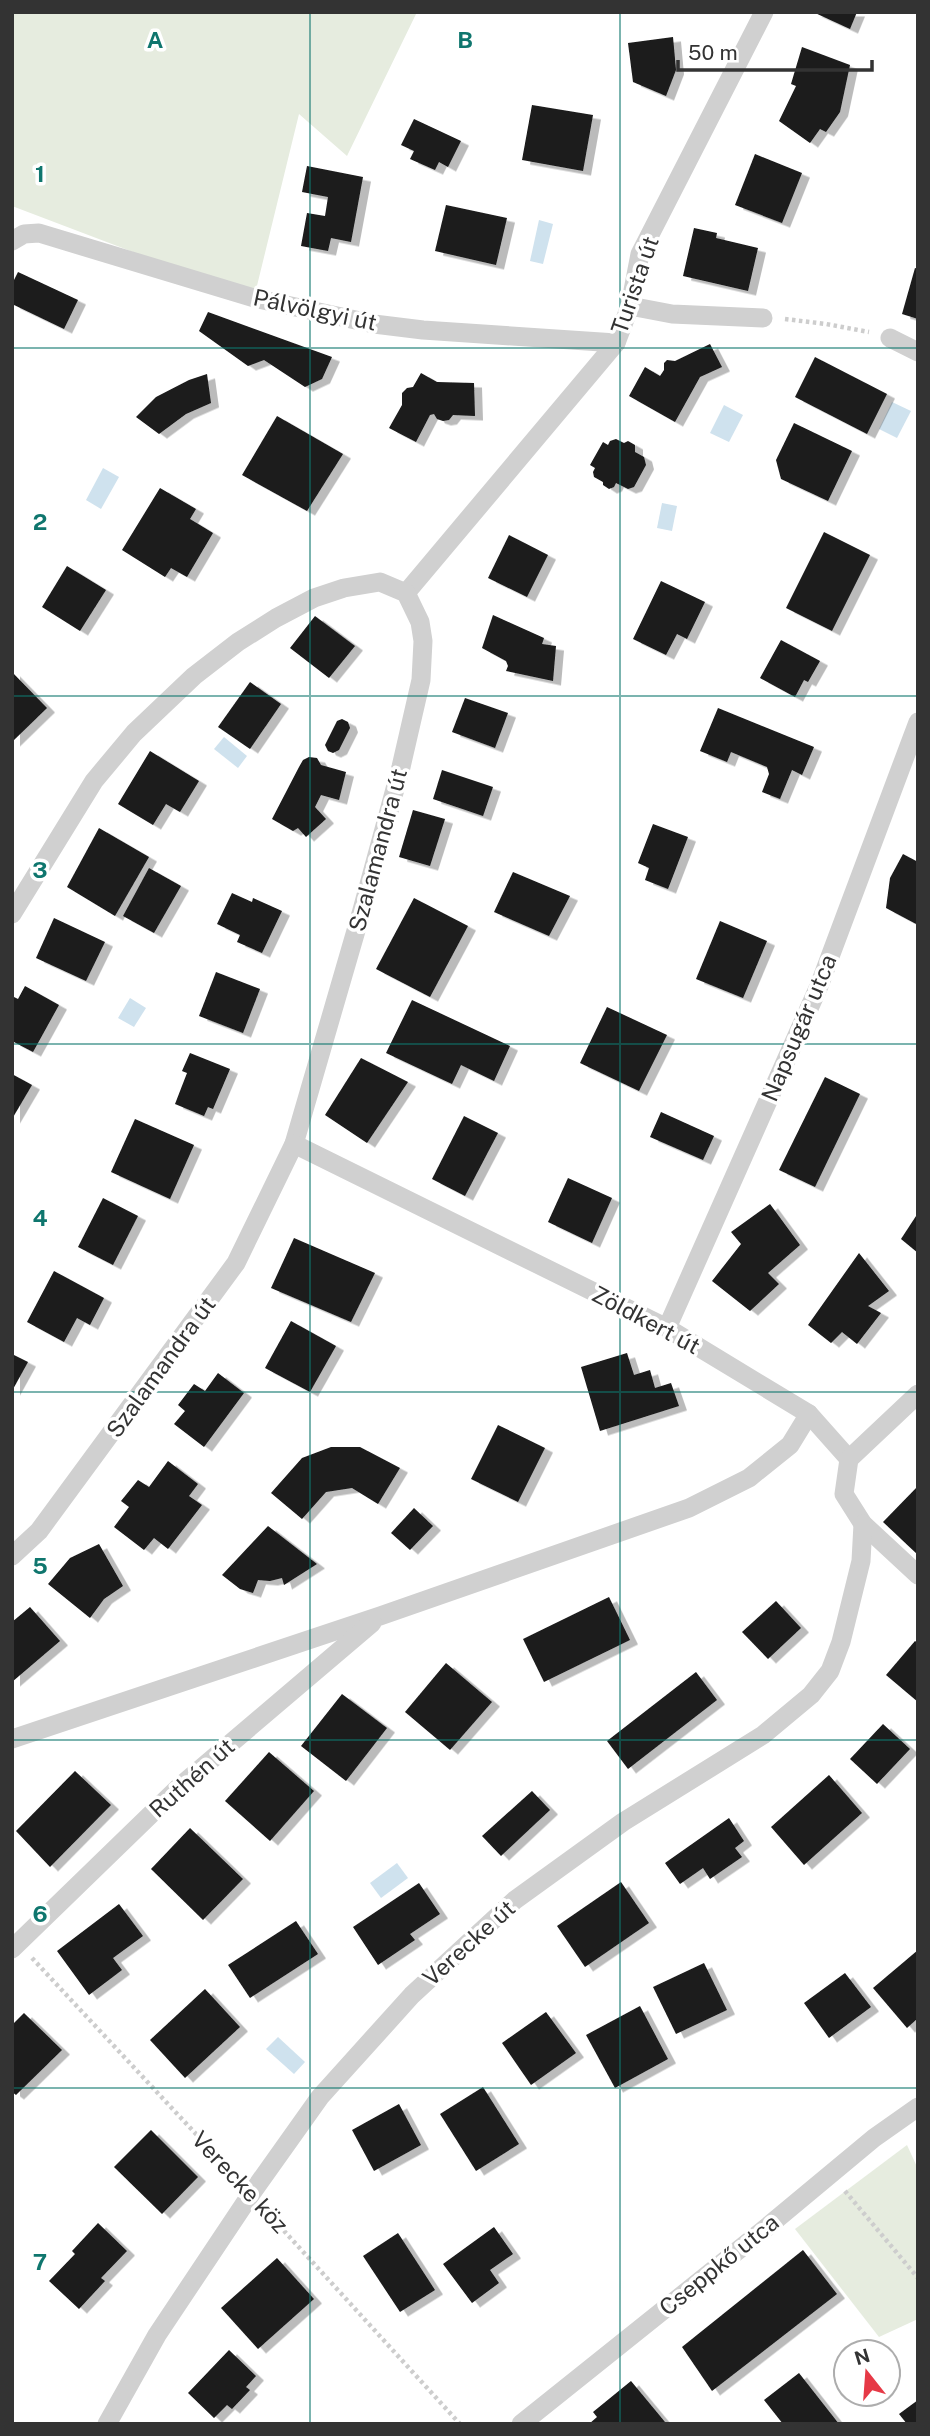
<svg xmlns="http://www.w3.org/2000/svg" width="930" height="2436" viewBox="0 0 930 2436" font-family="'Public Sans',sans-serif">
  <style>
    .green { fill: #e6ecdf }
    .water { fill: #cfe2ee }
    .building { fill: #1a1a1a; filter: url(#shadow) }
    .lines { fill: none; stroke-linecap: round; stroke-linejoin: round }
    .path { stroke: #cdcdcd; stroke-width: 4.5; stroke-dasharray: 3.5 3.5; stroke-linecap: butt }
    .minor { stroke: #d0d0d0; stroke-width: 19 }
    .grid { fill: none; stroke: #0f766e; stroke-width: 2; stroke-opacity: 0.55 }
    .labels { text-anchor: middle; stroke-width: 7; stroke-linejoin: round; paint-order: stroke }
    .street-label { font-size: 23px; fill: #333; stroke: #fff }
    .grid-label { font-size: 23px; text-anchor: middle; font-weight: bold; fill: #0f766e; stroke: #fff; stroke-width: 7; stroke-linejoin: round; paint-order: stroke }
  </style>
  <defs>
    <filter id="shadow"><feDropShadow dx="8" dy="4.5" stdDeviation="0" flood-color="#0004"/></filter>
  </defs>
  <rect width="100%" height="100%" fill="#fff"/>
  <!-- green -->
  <g class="green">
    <polygon points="12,12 417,12 347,156 299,114 254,298 12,206"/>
    <polygon points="907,2145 918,2169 918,2319 879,2337 795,2229"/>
  </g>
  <!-- water -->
  <g class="water">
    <polygon points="539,220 553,224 543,264 530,261"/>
    <polygon points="892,402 911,411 897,438 879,429"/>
    <polygon points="724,405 743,415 729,442 710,433"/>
    <polygon points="103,468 119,477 101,509 86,500"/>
    <polygon points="662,503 677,506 672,531 657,528"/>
    <polygon points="224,737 247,756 238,768 214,749"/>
    <polygon points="130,998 146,1008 134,1027 118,1018"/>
    <polygon points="397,1863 408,1878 381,1898 370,1883"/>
    <polygon points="278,2037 305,2062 294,2074 266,2049"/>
  </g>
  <!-- building -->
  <g class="building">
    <polygon points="813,12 857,12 850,29"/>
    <polygon points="673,37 676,70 666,96 633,82 628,43"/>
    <polygon points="802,47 850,65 840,112 826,132 820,129 810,143 779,121 796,86 791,84"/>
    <polygon points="532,105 593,115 583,171 522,160"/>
    <polygon points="414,119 461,141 448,167 439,162 435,170 410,159 414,151 401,145"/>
    <polygon points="755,154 802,173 782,223 735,205"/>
    <polygon points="307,166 363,177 351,242 331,238 328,251 301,246 307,213 325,216 328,197 302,192"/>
    <polygon points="446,205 507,218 496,265 435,251"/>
    <polygon points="694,228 717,233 716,238 758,248 748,291 683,276"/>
    <polygon points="915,268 918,269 918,319 902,314"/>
    <polygon points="18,272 78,300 64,329 12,304 12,284"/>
    <polygon points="208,312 332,357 322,379 305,387 264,360 248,366 199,331"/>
    <polygon points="710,344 722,367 700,377 675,422 629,396 645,367 660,376 664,370 664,363 667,360 675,361"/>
    <polygon points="815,357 887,394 867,434 795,397"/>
    <polygon points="421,373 437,382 474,383 475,416 453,415 449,420 443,421 437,419 434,414 430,415 416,442 389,428 402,405 402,393 407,388 413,387"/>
    <polygon points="207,374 211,403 186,414 159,434 136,417 156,397 189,380"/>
    <polygon points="277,416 343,454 307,511 242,475"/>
    <polygon points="794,423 852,451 828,501 781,479 776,460"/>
    <polygon points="616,439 624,443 628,441 635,445 635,452 644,457 646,465 634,487 628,489 616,483 614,487 609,489 603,485 603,482 594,477 593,472 595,468 590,465 603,442 608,445 610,441"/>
    <polygon points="160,488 196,509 190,519 213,533 187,577 171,568 165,577 122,550"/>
    <polygon points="824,532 870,555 832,631 786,608"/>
    <polygon points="509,535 548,555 527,597 488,578"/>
    <polygon points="67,566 106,590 80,631 42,607"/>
    <polygon points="661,581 705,602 687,639 677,634 666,655 633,639"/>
    <polygon points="493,615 544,638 542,644 556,646 553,681 506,671 508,666 506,661 482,648"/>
    <polygon points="315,616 355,646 329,678 290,648"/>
    <polygon points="781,640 820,661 808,682 804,680 795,697 760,678"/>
    <polygon points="12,672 47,708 12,742"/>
    <polygon points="250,682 281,704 250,749 218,727"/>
    <polygon points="465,698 508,713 495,748 452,732"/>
    <polygon points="718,708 814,747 802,775 792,770 780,799 762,792 769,774 767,767 731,752 727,762 700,751"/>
    <polygon points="342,719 348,722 350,728 339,750 333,753 328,751 325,745 337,721"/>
    <polygon points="150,751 199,781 180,812 166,804 153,825 118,804"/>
    <polygon points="309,757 317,758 321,765 346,772 339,800 321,795 315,807 326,819 306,837 298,828 293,831 272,819 299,767 303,760"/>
    <polygon points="442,770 493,787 483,816 433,799"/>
    <polygon points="413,810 445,819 430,866 399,857"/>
    <polygon points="653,824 688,837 668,889 645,880 649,868 638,863"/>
    <polygon points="99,828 149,857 115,916 67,887"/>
    <polygon points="903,854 918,862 918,925 886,908 890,878"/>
    <polygon points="149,868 181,886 154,933 123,916"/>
    <polygon points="513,872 570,896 549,936 494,912"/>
    <polygon points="232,893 252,902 253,898 282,911 262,953 237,942 240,935 217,924"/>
    <polygon points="414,898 468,926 430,997 376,969"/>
    <polygon points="54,918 105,942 86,981 36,958"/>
    <polygon points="720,921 767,941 743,998 696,979"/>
    <polygon points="216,972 260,989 243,1033 199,1016"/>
    <polygon points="25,986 59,1005 33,1052 12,1041 12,996 18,999"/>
    <polygon points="412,1000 510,1046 494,1081 461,1065 452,1084 386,1053"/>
    <polygon points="607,1007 667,1035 639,1091 580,1063"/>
    <polygon points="190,1053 230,1069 213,1109 208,1107 204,1116 175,1104 187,1073 182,1071"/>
    <polygon points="361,1058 408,1082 367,1143 325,1115"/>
    <polygon points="12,1074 32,1085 12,1119"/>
    <polygon points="825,1077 860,1094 815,1187 779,1170"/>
    <polygon points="661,1112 714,1136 703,1160 650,1137"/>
    <polygon points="464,1116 498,1133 465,1196 432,1179"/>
    <polygon points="135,1119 194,1145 170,1199 111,1172"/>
    <polygon points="568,1178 612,1198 592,1243 548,1222"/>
    <polygon points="103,1198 138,1216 113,1265 78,1247"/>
    <polygon points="770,1204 800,1245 768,1273 779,1284 750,1311 712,1281 741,1244 731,1232"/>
    <polygon points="918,1213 918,1253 901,1239"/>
    <polygon points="294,1238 375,1273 351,1322 271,1288"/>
    <polygon points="859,1253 889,1291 868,1306 881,1313 857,1344 842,1332 831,1343 808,1325"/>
    <polygon points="54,1271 104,1298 90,1325 77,1318 64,1342 27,1322"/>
    <polygon points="291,1321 336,1346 310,1392 265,1368"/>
    <polygon points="627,1353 634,1375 650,1370 655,1388 671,1383 679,1406 600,1431 581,1367"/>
    <polygon points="12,1354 28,1362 12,1391"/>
    <polygon points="218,1373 244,1393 204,1447 174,1424 185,1411 178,1405 194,1384 205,1391"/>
    <polygon points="498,1425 545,1448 518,1502 471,1479"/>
    <polygon points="331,1447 360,1447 400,1468 378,1504 352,1488 326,1492 302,1519 271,1493 302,1458"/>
    <polygon points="168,1461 198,1484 189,1496 202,1505 168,1549 154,1538 144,1550 114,1527 129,1507 121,1501 138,1480 149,1487"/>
    <polygon points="918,1486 918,1555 883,1522"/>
    <polygon points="414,1508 433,1526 410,1550 391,1533"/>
    <polygon points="268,1526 317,1564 284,1585 282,1578 270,1581 258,1580 253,1593 240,1589 222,1575"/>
    <polygon points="99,1544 123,1586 104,1599 90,1618 48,1584 70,1558"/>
    <polygon points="609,1597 630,1640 544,1682 523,1639"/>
    <polygon points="776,1601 801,1628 768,1659 742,1632"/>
    <polygon points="30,1607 60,1641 12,1682 12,1622"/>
    <polygon points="915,1641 918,1643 918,1702 886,1675"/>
    <polygon points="446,1663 492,1702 450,1750 405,1712"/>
    <polygon points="696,1672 717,1700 628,1769 607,1741"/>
    <polygon points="342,1694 387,1728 346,1781 301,1746"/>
    <polygon points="883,1724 910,1749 877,1784 850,1759"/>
    <polygon points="269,1752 314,1791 270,1841 225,1801"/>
    <polygon points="75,1771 111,1805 50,1867 16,1831"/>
    <polygon points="829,1775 862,1813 804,1865 771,1827"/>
    <polygon points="532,1791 550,1810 501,1856 482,1836"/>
    <polygon points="729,1818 744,1841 735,1848 742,1857 710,1879 703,1868 680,1884 665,1863"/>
    <polygon points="190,1828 243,1879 203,1920 151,1869"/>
    <polygon points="621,1882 649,1923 585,1967 557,1926"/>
    <polygon points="419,1883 440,1914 410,1934 415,1940 378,1965 353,1927"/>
    <polygon points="119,1904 143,1936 113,1958 122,1970 89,1995 57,1951"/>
    <polygon points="296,1921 318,1954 250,1998 228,1965"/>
    <polygon points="918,1950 918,2018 907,2028 873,1988"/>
    <polygon points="704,1963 727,2010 676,2034 653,1987"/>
    <polygon points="845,1973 871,2007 829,2038 804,2003"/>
    <polygon points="205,1989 240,2027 185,2078 150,2040"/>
    <polygon points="640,2006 668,2059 615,2088 586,2035"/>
    <polygon points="546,2012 576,2053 531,2085 502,2043"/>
    <polygon points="24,2013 62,2050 16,2095 12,2092 12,2025"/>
    <polygon points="483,2087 519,2144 476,2171 440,2114"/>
    <polygon points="399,2104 421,2145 374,2171 352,2130"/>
    <polygon points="151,2130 198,2177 162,2214 114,2167"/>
    <polygon points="98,2223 127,2251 101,2278 105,2281 79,2309 49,2281 75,2254 72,2251"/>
    <polygon points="494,2227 513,2254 490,2270 499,2283 472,2303 443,2264"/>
    <polygon points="398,2233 435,2290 400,2312 363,2256"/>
    <polygon points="803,2250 837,2294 712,2391 682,2347"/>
    <polygon points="277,2258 314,2299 258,2349 221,2308"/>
    <polygon points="229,2350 256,2376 246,2387 250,2390 232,2409 227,2405 214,2418 188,2393"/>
    <polygon points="799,2373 839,2424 783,2424 764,2400"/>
    <polygon points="631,2381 665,2422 662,2424 589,2424 597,2417 593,2412"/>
    <polygon points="918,2400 918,2424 907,2424 899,2414"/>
  </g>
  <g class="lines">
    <!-- path -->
    <g class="path">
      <polyline points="785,319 826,324 869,332"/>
      <polyline points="32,1958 236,2177"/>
      <polyline points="845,2191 918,2278"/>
      <polyline points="265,2210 460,2424"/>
    </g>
    <!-- minor -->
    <g class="minor">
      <polyline points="12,241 24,234 39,233 254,298 374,324 423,330 616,343"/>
      <polyline points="630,306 672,314 763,318"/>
      <polyline points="890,338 918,352"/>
      <polyline points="406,593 616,343 630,306 640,254 764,12"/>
      <polyline points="12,914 94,781 134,733 194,676 238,642 276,618 314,598 344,588 380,582 406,593 420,622 423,641 421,680 401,767 362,910 294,1144 236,1263 39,1531 12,1556"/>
      <polyline points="294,1144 667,1328 809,1414 849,1459 844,1494 863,1524 918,1575"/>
      <polyline points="667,1328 819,986 918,722"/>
      <polyline points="849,1459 918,1394"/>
      <polyline points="12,1739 380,1616 689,1508 749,1478 790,1445 809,1414"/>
      <polyline points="12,1949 178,1788 372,1623"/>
      <polyline points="107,2424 157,2335 251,2194 320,2097 412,1995 515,1900 623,1822 763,1735 811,1695 830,1671 841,1642 861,1561 863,1524"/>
      <polyline points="521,2424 761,2232 874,2138 918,2107"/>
    </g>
  </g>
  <!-- grid -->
  <path class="grid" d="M310 12V2424M620 12V2424M12 348H918M12 696H918M12 1044H918M12 1392H918M12 1740H918M12 2088H918"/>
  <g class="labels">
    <!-- street labels -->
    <g class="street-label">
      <text transform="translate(635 285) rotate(-71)" y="8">Turista út</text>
      <text transform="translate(315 310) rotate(12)" y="8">Pálvölgyi út</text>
      <text transform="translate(378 850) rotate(-75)" y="8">Szalamandra út</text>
      <text transform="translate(799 1028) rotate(-67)" y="8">Napsugár utca</text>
      <text transform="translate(646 1320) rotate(28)" y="8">Zöldkert út</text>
      <text transform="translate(161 1367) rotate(-54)" y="8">Szalamandra út</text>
      <text transform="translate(192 1778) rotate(-42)" y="8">Ruthén út</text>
      <text transform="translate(469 1943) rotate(-42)" y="8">Verecke út</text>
      <text transform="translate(240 2182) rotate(47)" y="8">Verecke köz</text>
      <text transform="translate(719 2265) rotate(-39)" y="8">Cseppkő utca</text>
    </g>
  </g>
  <g class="grid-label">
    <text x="155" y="48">A</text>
    <text x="465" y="48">B</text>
    <text x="40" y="182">1</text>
    <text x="40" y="530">2</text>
    <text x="40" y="878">3</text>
    <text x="40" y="1226">4</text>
    <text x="40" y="1574">5</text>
    <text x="40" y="1922">6</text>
    <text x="40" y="2270">7</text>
  </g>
  <!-- border -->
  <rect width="930" height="2436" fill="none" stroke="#333333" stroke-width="28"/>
  <!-- north arrow -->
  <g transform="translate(867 2373) rotate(343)"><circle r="33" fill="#ffffff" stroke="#adadad" stroke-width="2"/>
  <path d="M0-5L12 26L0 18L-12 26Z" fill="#e63946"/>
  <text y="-10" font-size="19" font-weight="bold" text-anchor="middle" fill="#333333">N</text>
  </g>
  <!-- scale -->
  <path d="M678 60v10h194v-10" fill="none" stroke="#333333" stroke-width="3.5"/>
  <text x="688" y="60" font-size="21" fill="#333333" stroke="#ffffff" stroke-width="5" paint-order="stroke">50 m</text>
</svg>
